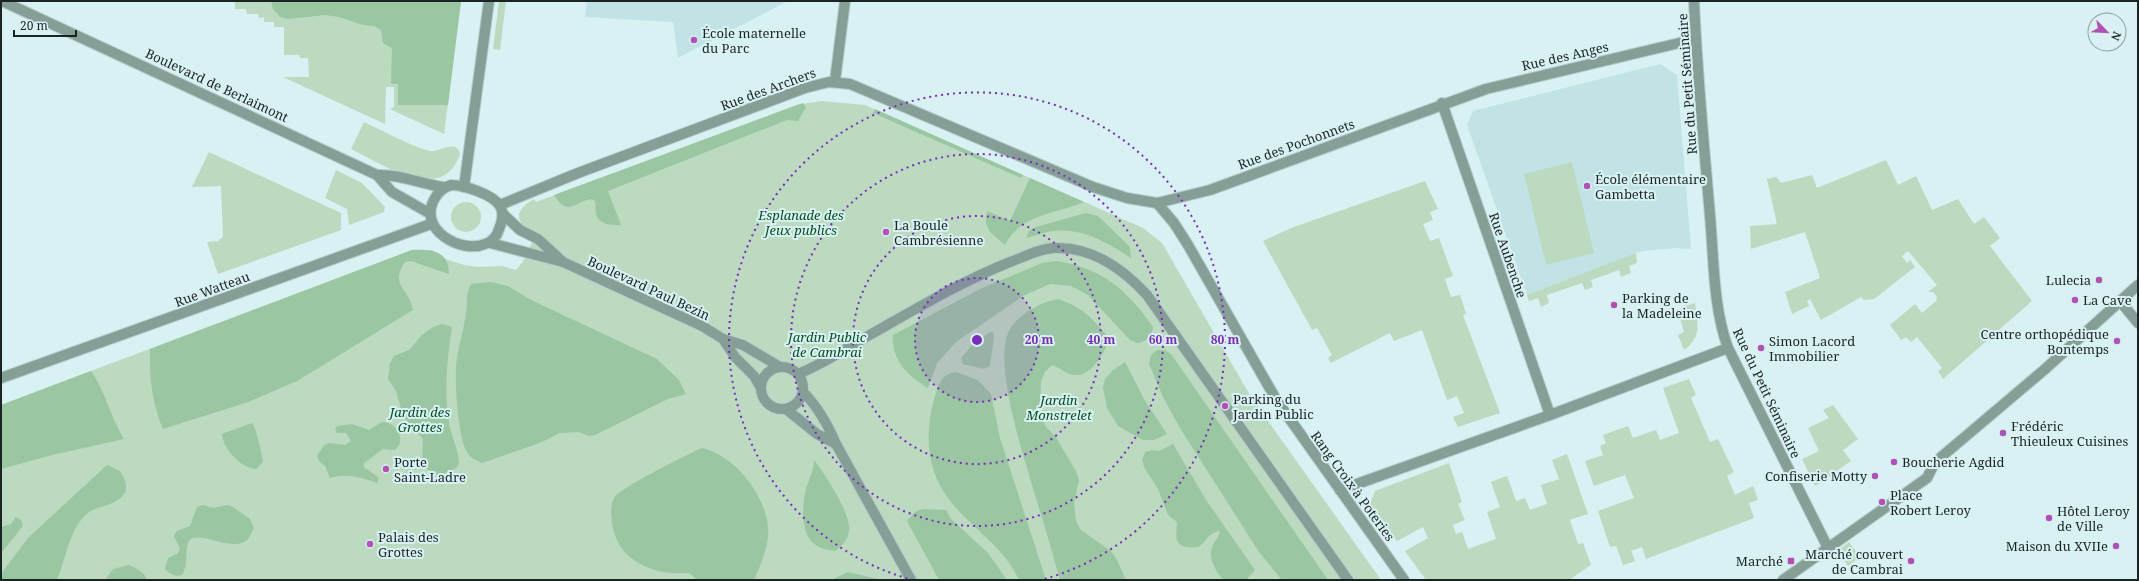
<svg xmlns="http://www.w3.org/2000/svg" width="2139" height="581" viewBox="0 0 2139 581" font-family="'Noto Serif',serif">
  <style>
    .built { fill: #c2e3e5 }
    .green { fill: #bbdac0 }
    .forest { fill: #9ac6a2 }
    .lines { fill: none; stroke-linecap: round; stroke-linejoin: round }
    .minor-casing { stroke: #b6cccd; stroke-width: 12 }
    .minor { stroke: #859f97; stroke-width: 10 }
    .ring { fill: none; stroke: #7b2cbf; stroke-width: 2; stroke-dasharray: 2 4 }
    .poi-dot { fill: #b450b5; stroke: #d8f1f2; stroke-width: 1.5 }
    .labels { text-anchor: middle; stroke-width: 4; stroke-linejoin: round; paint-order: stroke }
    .poi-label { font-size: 13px; fill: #1b2425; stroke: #d8f1f2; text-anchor: start }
    .street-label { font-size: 13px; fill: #1b2425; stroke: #d8f1f2 }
    .park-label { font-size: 13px; font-style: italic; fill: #084f22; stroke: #d8f1f2 }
    .centre { fill: #7b2cbf; stroke: #d8f1f2; stroke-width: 2 }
    .ring-label { font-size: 12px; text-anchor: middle; font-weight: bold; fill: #7b2cbf; stroke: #d8f1f2; stroke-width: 4; stroke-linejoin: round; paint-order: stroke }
  </style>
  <rect width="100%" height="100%" fill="#d8f1f2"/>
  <!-- built -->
  <g class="built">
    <polygon points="587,1 788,1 678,58 673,22 585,17"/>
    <polygon points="1660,64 1677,75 1691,249 1676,248 1642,251 1527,295 1467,125 1473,111"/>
  </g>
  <!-- green -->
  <g class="green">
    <polygon points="235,1 461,1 444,134 390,109 394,107 394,87 386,87 385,124 283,77 309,77 308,58 300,58 299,55 284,55 284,27 274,27 274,22 264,22 264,17 259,18 258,14 247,14 246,9 235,9"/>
    <polygon points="499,1 506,1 500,50 493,49"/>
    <path d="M822 101 865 105 1143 228 1162 243 1251 397 1381 580H1V405L412 250H432L445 259 464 265 478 267 502 266 516 270 524 260 536 234C514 223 513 211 534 199L536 202 796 105Z"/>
    <path d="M364 122C384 131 410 146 430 151 438 153 456 138 460 154 442 206 382 164 351 149Z"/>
    <polygon points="209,152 341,213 341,230 218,274 207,242 218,241 223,237 221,186 192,187"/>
    <polygon points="1886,160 1898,185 1916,176 1932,210 1958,199 1974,224 1984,217 2000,238 1990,246 2032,301 1943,379 1938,371 1942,368 1917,337 1911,342 1906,337 1901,340 1890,325 1915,304 1922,313 1936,301 1937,297 1933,292 1928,292 1937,285 1908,251 1902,256 1907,263 1910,260 1915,267 1874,299 1864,300 1861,297 1821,320 1810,299 1807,301 1809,306 1792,314 1785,292 1820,278 1805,232 1751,249 1750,226 1777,224 1767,179 1776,177 1781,183 1812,175 1817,188"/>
    <polygon points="1572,162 1594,253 1546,265 1524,174"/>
    <polygon points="336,170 362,183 385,207 384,212 349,225 347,209 325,198"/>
    <polygon points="1425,181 1438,209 1430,212 1433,220 1423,224 1430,241 1439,238 1453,276 1445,279 1451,297 1460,295 1466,314 1463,315 1500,413 1458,427 1453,417 1464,413 1457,396 1447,400 1422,330 1394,341 1390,333 1331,363 1328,358 1332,355 1317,328 1312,330 1263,241 1291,228"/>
    <circle cx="466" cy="217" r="15"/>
    <polygon points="1636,253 1637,263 1629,266 1631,273 1621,277 1619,270 1591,280 1593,287 1585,290 1582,283 1547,295 1549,303 1541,307 1538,298 1529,301 1527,295"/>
    <path d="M1695 303C1697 324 1703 336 1684 350L1678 335 1684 332 1680 318 1682 307Z"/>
    <polygon points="1689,379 1696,395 1691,398 1710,442 1718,439 1734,472 1727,476 1735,495 1753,486 1758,500 1749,503 1754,518 1646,559 1642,547 1631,551 1635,561 1623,565 1616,546 1610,547 1598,511 1634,498 1625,475 1594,486 1585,461 1603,455 1600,446 1606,443 1603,435 1628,426 1633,438 1656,430 1660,440 1679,433 1663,388"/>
    <polygon points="1833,405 1858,439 1843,450 1851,461 1815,486 1802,459 1819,451 1808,428 1829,418 1823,410"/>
    <polygon points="1567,454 1588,514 1570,520 1578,544 1583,543 1591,565 1569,580 1426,580 1405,551 1428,538 1423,527 1397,541 1370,504 1375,491 1449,463 1462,502 1458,504 1465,520 1453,525 1456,534 1462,532 1468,549 1496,539 1487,512 1500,507 1491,482 1507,476 1516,501 1525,498 1530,510 1547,504 1541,485 1559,479 1552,460"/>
    <polygon points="1849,542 1860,557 1848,566 1837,551"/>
  </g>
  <!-- forest -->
  <g class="forest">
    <polygon points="271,1 461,1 448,105 398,105 398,84 391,84 392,48 383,43 381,30 374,26 363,25 339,17 325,15 288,19 280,17 273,9"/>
    <path d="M803 103 806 107 798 121 787 120 608 191 621 225C611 225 599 225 596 214 595 209 596 205 595 201L592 199C574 201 569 218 554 195Z"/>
    <polygon points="875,109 1023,175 1021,178 873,113"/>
    <path d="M1030 178 1084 202C1055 215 1021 213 1005 245L990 232 986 223 987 211 1010 221Z"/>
    <path d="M1086 213 1098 216 1130 247 1131 258C1109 243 1081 227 1053 231 1044 232 1035 236 1026 238L1029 231 1036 227Z"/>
    <path d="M412 250C430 249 449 250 449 274L411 261 405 262C389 287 409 287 413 310L297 381 248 402 163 429C152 403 149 376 150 349Z"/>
    <path d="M1057 261C1104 269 1127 290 1153 327 1152 337 1147 341 1138 343L1130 340 1088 295 1071 286 1050 284 1023 296 956 342 937 363 928 388C908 376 891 360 893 335L980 289 1042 263Z"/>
    <path d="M490 282 508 286 531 300 657 359 679 380 686 394 668 399 595 435 589 436 579 432 560 433 542 442 482 463C476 460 470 458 467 452 458 436 455 387 456 368 457 349 464 331 466 313 468 302 465 295 471 284Z"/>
    <path d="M1058 299C1084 308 1093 319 1110 339 1104 352 1092 377 1074 375 1065 374 1060 367 1052 365L1045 372 1041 381 1040 415 1046 427 1055 436 1076 471 1079 480 1074 503 1076 521 1081 530 1111 551 1117 560 1126 580H1060C1052 552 1044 523 1035 495 1025 460 991 361 1010 329 1020 313 1041 302 1058 299Z"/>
    <path d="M442 324 452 327C447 359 444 391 449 423 451 436 459 450 459 464L456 468 439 476 422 466 423 439 403 416 396 391 388 379 390 363 394 356 409 350 422 335 433 327Z"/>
    <polygon points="990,332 993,332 994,336 990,366 984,369 963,364 961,358 974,343"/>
    <polygon points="1157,350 1165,350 1171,354 1328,580 1282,580 1259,552 1180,428 1163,397 1149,364 1151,355"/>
    <polygon points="1125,362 1144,399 1167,434 1154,440 1143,440 1118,426 1107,408 1103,387 1105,379 1112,371"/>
    <path d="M91 371C106 392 110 417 124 439L52 455 1 469V405Z"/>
    <path d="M956 372 978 380 991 394 1000 438 1046 580H1019C1004 547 973 529 951 502 927 473 924 435 934 400 938 387 940 374 956 372Z"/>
    <path d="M382 422C397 422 407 440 395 450L383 449 364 463V467L379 478 377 483C361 477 346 473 330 478L325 466 319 461 317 456 324 445 330 443 345 445 350 442V439L346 433H337L335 429 337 426 352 424 369 430Z"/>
    <path d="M252 423C256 427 262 455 263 462L256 469C241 468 223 449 222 434Z"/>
    <path d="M1173 444 1206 500 1255 570 1246 580H1223C1215 569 1207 558 1213 545 1215 540 1219 537 1220 531 1207 533 1208 540 1200 546 1196 548 1191 547 1187 547 1172 545 1177 532 1177 522L1168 515 1158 489 1144 467 1142 460 1145 452 1152 450 1159 451Z"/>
    <path d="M702 448C734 455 765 494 768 527 770 544 761 564 754 580H697L689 573C654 576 616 561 612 522 611 514 610 505 614 498 621 487 687 455 702 448Z"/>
    <path d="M814 460C825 474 851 513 849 531 848 540 842 546 835 551 827 550 818 548 812 542 801 532 802 503 806 489 809 479 814 470 814 460Z"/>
    <path d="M107 465 120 471C124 478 129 486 124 494 116 506 98 505 88 513 69 528 66 559 57 580H1V574L28 538Z"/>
    <path d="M202 505 214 508 227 505 233 507 250 519 254 528C252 531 250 536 248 539 233 554 201 530 190 540 184 546 189 565 182 575 174 577 171 574 165 569L168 558 177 554 180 549 174 536 177 531 190 526 197 507Z"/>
    <polygon points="923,509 946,510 951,519 988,553 1007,580 939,580 907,521 915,512"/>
    <polygon points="16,517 21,520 23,526 1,553 1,527 11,524"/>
    <path d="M129 565C136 568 145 572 147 580H105L113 569Z"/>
    <polygon points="848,572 882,580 831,580"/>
  </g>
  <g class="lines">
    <!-- minor casing -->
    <g class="minor-casing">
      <g id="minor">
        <path d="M2 1 377 175C400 174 421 184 443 187"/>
        <path d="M1694 1C1697 73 1704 144 1710 216 1714 260 1713 307 1728 348L1828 548"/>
        <polyline points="835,81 845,1"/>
        <polyline points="1442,103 1550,415"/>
        <polyline points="377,175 392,192 429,213"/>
        <path d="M451 185C463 185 493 194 500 206 504 213 502 222 499 229 497 236 492 242 485 244 462 254 416 230 435 198 439 191 443 188 451 185Z"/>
        <polyline points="464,187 489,1"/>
        <polyline points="1157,203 1174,223 1188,245 1277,401 1404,580"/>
        <polyline points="500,205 578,173 805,88 829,82 850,84 1093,187 1127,198 1157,203 1210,190 1486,89 1696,39"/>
        <polyline points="503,214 520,230 538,239 563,262"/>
        <polyline points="490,243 563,262 702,326 723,339 735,357 754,376 761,388"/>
        <polyline points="2120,301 2138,323"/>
        <polyline points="723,339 743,345 780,367"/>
        <circle cx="782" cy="388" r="21"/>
        <path d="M798 374C823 364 845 349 868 336 914 310 960 282 1010 262 1024 257 1040 248 1056 248 1093 247 1124 270 1147 295L1348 580"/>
        <polyline points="1,378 431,224"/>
        <path d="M803 392C818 407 828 425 836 444L911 580"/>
        <polyline points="786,409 817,434 836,444"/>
        <polyline points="1340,490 1550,415 1728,348"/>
        <polyline points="1783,580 1927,478 1933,466 1940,458 2044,370 2138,285"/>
      </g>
    </g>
    <!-- minor -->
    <use href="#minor" class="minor"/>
  </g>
  <!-- distance rings -->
  <circle cx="977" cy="340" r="62" fill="#7b2cbf" fill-opacity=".12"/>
  <g class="ring">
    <circle cx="977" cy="340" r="62"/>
    <circle cx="977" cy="340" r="124"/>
    <circle cx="977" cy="340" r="186"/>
    <path d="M913 580A248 248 0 1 1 1041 580"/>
  </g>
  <!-- markers -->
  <g class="poi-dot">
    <circle cx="694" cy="40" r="4"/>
    <circle cx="1587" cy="186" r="4"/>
    <circle cx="886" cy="232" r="4"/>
    <circle cx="2099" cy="280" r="4"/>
    <circle cx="2075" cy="300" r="4"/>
    <circle cx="1614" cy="305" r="4"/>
    <circle cx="2117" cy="341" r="4"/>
    <circle cx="1761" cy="348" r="4"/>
    <circle cx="1225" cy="406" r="4"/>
    <circle cx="2003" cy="433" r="4"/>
    <circle cx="1894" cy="462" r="4"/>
    <circle cx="386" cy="469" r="4"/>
    <circle cx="1875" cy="476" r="4"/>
    <circle cx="1882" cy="502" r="4"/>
    <circle cx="2049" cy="518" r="4"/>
    <circle cx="370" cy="544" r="4"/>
    <circle cx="2116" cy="546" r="4"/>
    <rect x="1787" y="557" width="8" height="8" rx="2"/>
    <circle cx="1911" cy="561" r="4"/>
  </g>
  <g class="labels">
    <!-- poi labels -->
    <g class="poi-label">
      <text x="702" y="38">École maternelle<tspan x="702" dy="15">du Parc</tspan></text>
      <text x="1595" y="184">École élémentaire<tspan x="1595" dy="15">Gambetta</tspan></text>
      <text x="894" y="230">La Boule<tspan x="894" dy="15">Cambrésienne</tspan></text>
      <text x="2091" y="285" text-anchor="end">Lulecia</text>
      <text x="1622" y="303">Parking de<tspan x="1622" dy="15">la Madeleine</tspan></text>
      <text x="2083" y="305">La Cave</text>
      <text x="2109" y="339" text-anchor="end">Centre orthopédique<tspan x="2109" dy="15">Bontemps</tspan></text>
      <text x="1769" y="346">Simon Lacord<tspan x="1769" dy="15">Immobilier</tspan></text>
      <text x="1233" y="404">Parking du<tspan x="1233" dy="15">Jardin Public</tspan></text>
      <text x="2011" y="431">Frédéric<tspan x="2011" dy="15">Thieuleux Cuisines</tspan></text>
      <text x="394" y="467">Porte<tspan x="394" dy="15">Saint-Ladre</tspan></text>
      <text x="1902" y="467">Boucherie Agdid</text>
      <text x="1867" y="481" text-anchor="end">Confiserie Motty</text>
      <text x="1890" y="500">Place<tspan x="1890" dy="15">Robert Leroy</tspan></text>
      <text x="2057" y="516">Hôtel Leroy<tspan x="2057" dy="15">de Ville</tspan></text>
      <text x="378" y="542">Palais des<tspan x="378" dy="15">Grottes</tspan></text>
      <text x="2108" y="551" text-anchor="end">Maison du XVIIe</text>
      <text x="1903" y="559" text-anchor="end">Marché couvert<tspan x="1903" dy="15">de Cambrai</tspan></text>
      <text x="1783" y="566" text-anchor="end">Marché</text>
    </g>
    <!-- street labels -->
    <g class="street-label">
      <text transform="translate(1565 56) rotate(-13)" y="5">Rue des Anges</text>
      <text transform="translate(1687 84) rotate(-94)" y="5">Rue du Petit Séminaire</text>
      <text transform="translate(217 85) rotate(25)" y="5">Boulevard de Berlaimont</text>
      <text transform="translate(768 89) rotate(-20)" y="5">Rue des Archers</text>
      <text transform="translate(1296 144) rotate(-20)" y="5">Rue des Pochonnets</text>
      <text transform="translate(1508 255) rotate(71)" y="5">Rue Aubenche</text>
      <text transform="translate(649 288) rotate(25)" y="5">Boulevard Paul Bezin</text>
      <text transform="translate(212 289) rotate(-20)" y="5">Rue Watteau</text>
      <text transform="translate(1767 393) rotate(65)" y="5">Rue du Petit Séminaire</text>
      <text transform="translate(1353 486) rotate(54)" y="5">Rang Croix à Poteries</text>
    </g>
    <!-- park labels -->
    <g class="park-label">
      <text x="801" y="220">Esplanade des<tspan x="801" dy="15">Jeux publics</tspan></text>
      <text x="827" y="342">Jardin Public<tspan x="827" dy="15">de Cambrai</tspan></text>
      <text x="1059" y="405">Jardin<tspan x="1059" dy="15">Monstrelet</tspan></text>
      <text x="420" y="417">Jardin des<tspan x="420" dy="15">Grottes</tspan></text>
    </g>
  </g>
  <circle cx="977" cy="340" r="6" class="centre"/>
  <g class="ring-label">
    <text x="1039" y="344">20 m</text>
    <text x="1101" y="344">40 m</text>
    <text x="1163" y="344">60 m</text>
    <text x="1225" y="344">80 m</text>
  </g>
  <!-- border -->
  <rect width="2139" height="581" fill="none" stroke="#1b2425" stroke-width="4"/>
  <!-- north arrow -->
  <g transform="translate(2107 32) rotate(114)"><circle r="19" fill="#d8f1f2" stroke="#8c9fa0"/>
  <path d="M0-3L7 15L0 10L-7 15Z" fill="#b450b5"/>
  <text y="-6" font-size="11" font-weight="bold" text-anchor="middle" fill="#1b2425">N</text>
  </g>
  <!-- scale -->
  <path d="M14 30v6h62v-6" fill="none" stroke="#1b2425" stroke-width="2"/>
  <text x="20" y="30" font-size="12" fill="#1b2425" stroke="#d8f1f2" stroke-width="3" paint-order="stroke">20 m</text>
</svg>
